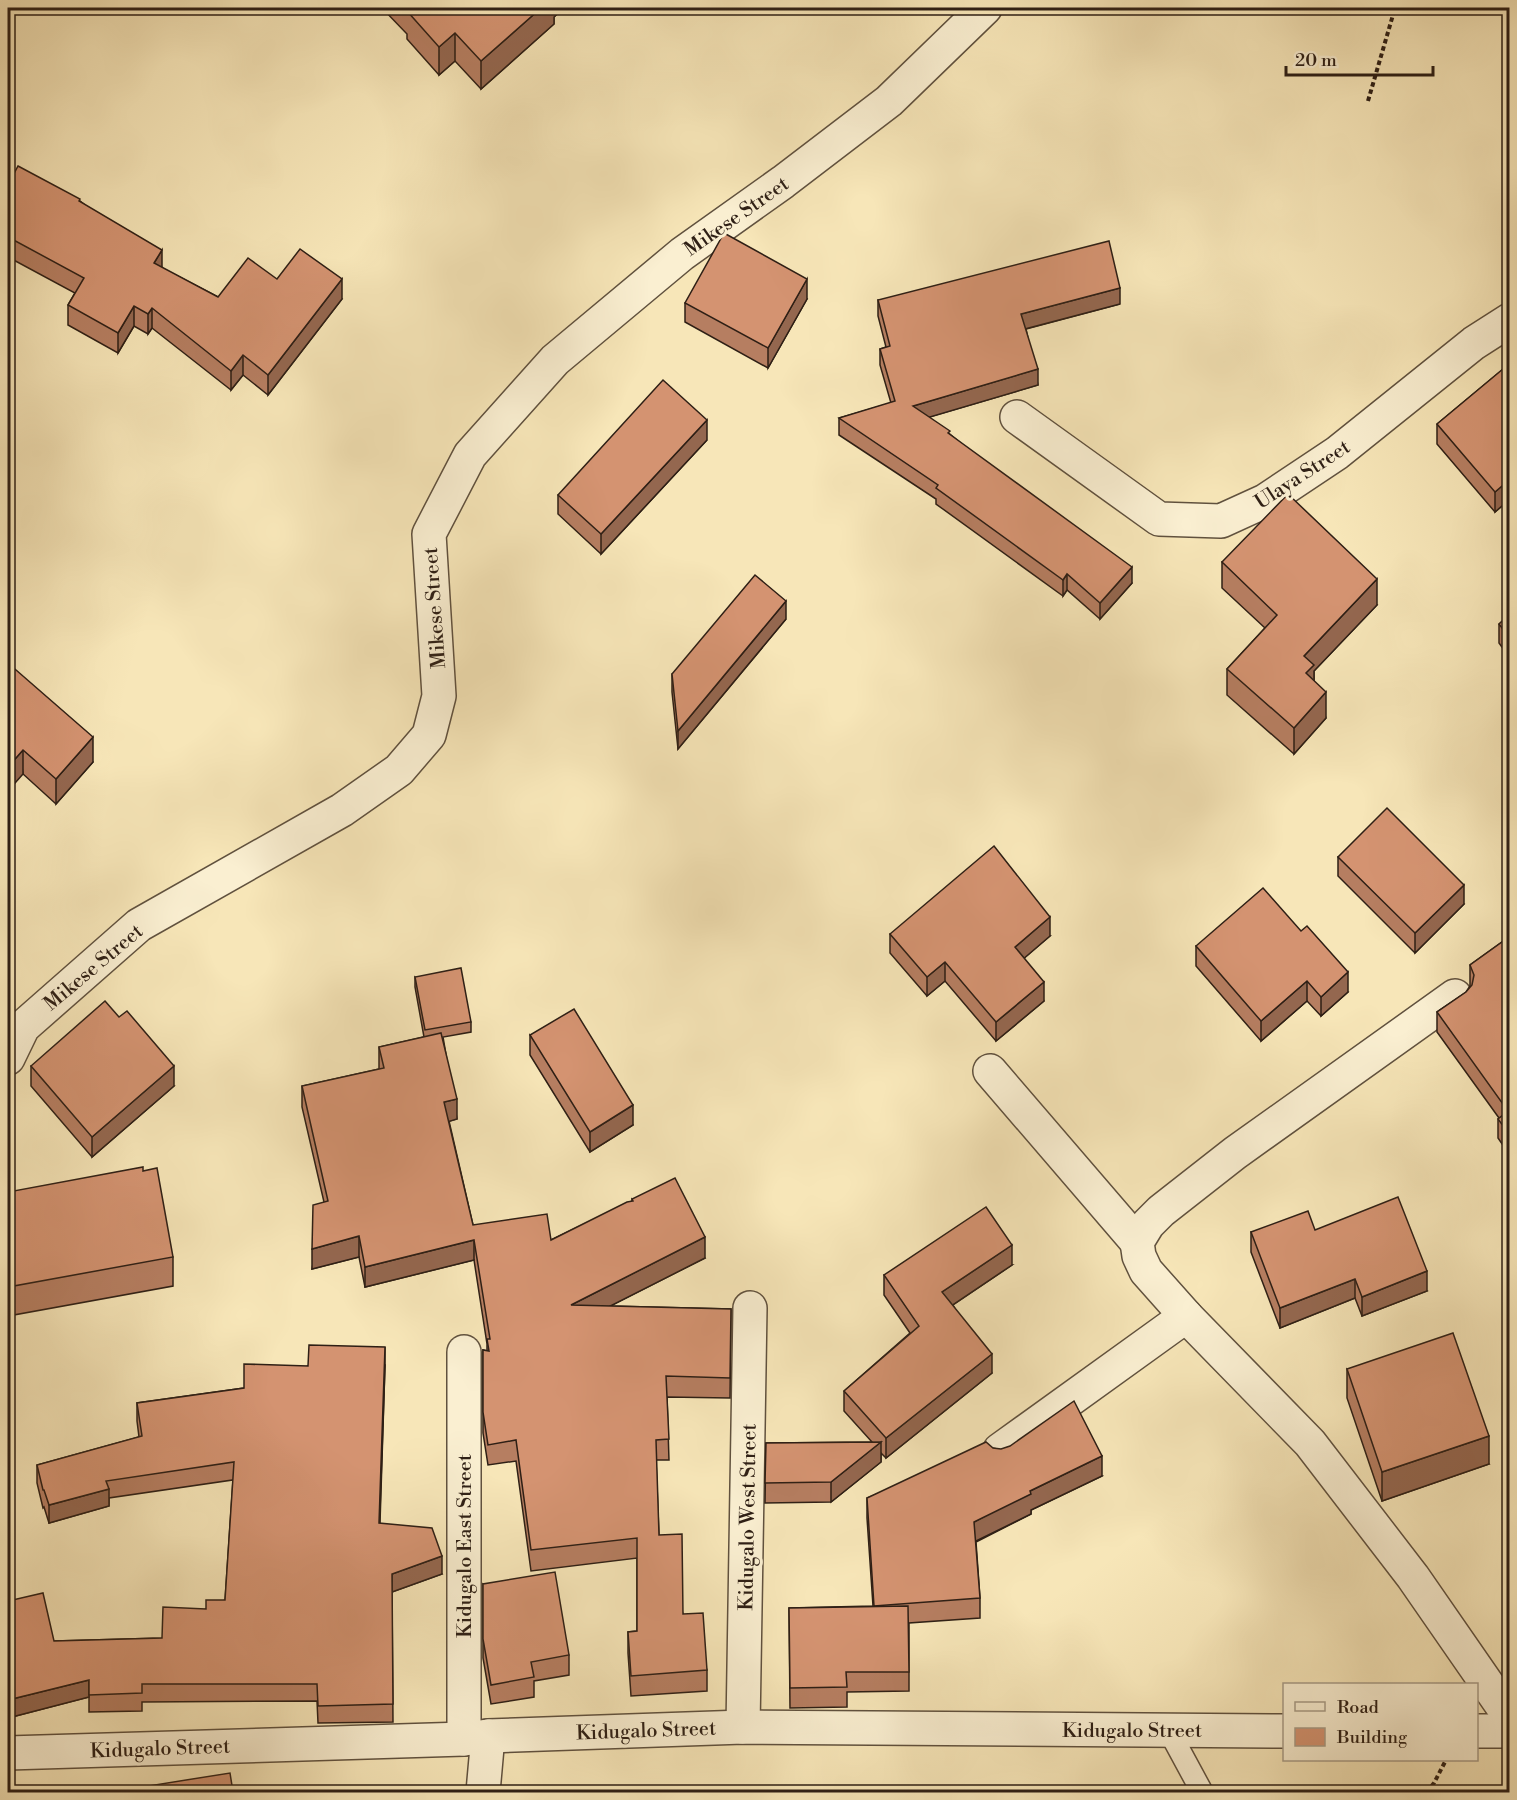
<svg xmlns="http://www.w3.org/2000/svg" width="1517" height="1800" viewBox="0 0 1517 1800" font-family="'Libre Bodoni',serif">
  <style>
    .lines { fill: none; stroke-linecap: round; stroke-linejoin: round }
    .lane-casing { stroke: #60513e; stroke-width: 24 }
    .street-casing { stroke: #60513e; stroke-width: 36 }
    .path { stroke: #2e1f15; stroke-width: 4; stroke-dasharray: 4.5 3; stroke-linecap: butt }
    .lane { stroke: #faefd1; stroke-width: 21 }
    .street { stroke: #faefd1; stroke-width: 33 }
    .wall { fill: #b67e61; stroke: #2e1f15; stroke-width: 1.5 }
    .shaded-wall { fill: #94674f; stroke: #2e1f15; stroke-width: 1.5 }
    .building { fill: #d49371; stroke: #2e1f15; stroke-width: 1.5 }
    .labels { text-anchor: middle; stroke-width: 6; stroke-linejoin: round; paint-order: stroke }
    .street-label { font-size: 20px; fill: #2e1f15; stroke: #faefd1 }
  </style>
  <rect width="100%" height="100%" fill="#f7e6b8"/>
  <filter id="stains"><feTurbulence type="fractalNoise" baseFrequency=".00333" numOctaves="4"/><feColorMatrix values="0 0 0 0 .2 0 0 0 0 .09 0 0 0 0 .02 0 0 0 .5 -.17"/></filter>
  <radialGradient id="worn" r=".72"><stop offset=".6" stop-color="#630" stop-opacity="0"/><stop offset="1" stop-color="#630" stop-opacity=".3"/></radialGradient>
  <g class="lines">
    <!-- lane casing -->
    <g class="lane-casing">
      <polyline id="lane" points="1169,1731 1202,1792"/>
    </g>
    <!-- street casing -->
    <g class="street-casing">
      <g id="street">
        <polyline points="1017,417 1159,519 1221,521 1265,501 1337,453 1474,343 1510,320"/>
        <polyline points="1455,996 1235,1153 1161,1211 1148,1224 1137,1242 1139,1256 1146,1271 1186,1316 1310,1443 1413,1577 1510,1717"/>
        <polyline points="8,1058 23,1027 139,925 342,810 399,770 429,735 439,696 429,534 470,455 555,360 682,254 783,182 889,101 985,8"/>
        <polyline points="990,1071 1137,1242"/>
        <polyline points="1000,1450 1186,1316"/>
        <polyline points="743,1727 750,1308"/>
        <polyline points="1476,1731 1510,1731"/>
        <polyline points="464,1739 464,1352"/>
        <polyline points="8,1753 464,1739 488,1736 743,1727 1284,1731"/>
        <polyline points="483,1792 488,1736"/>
      </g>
    </g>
    <!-- path -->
    <g class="path">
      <polyline points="1368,101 1395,8"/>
      <polyline points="1427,1792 1434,1783 1446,1760"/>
    </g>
    <!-- lane -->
    <use href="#lane" class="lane"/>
    <!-- street -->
    <use href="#street" class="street"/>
  </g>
  <!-- wall -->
  <g class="wall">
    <polygon points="382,8 564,8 554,17 554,24 481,89 455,61 439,75 407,39 407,34"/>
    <polygon points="8,185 80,201 162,268 218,297 277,279 342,299 268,395 243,375 231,390 152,328 148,334 134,326 118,353 68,325 68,305 75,293 8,257"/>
    <polygon points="807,299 768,368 685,322 685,303"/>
    <polygon points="878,300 1120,304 1026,329 1038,385 929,417 1132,583 1100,619 1067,590 1063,596 936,504 936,499 839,435 839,418 891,403 880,365 880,349 886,347 878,316"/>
    <polygon points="1509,364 1509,500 1495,512 1437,444 1437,424"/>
    <polygon points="707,440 601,554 558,514 558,495"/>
    <polygon points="1222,562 1377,605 1314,671 1314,681 1326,718 1294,754 1227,695 1227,669 1265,628 1222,588"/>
    <polygon points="1509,615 1509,657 1499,643 1499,624"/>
    <polygon points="786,619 678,749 672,692 672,674"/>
    <polygon points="8,663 93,762 56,804 23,774"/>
    <polygon points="1338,857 1464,904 1415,953 1338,876"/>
    <polygon points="890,934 1050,936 1024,958 1044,1001 996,1041 945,981 927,996 890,953"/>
    <polygon points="1509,937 1509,1154 1498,1138 1498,1119 1499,1118 1437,1032 1437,1012 1466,992 1470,986 1470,965"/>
    <polygon points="1196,946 1348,992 1321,1016 1307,1001 1261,1041 1196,966"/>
    <polygon points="415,977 471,1022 471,1032 443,1037 457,1119 449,1121 473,1225 551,1240 632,1201 632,1199 705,1258 610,1306 731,1309 730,1398 667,1397 669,1460 656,1460 659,1535 683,1614 707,1670 707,1691 631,1696 628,1653 628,1632 637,1631 637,1558 531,1571 516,1461 488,1465 483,1433 483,1350 487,1351 487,1344 474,1260 365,1287 359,1257 312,1269 324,1202 302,1107 302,1086 379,1069 379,1047 424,1037 415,987"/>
    <polygon points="530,1035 633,1125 590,1152 530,1055"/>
    <polygon points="31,1066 174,1086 92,1157 31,1086"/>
    <polygon points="8,1192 173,1257 173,1286 8,1316"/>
    <polygon points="1315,1230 1427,1291 1362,1316 1355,1298 1280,1328 1251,1252 1251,1232"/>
    <polygon points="1012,1265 953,1305 992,1373 886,1458 881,1453 881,1462 831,1502 765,1503 766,1443 872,1442 844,1411 844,1391 910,1333 884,1295 884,1275"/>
    <polygon points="385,1365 380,1523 442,1574 392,1592 393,1722 318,1723 317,1701 142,1702 142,1711 89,1712 89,1697 8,1718 8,1601 54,1641 162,1638 206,1609 225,1600 233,1480 109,1498 109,1506 49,1523 44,1507 43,1508 37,1483 37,1465 139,1437 137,1421 137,1403 244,1388 308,1366"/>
    <polygon points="1347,1369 1489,1464 1382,1501 1347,1398"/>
    <polygon points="993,1448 1102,1476 1031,1510 1031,1514 976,1542 980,1598 980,1618 909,1623 909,1691 847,1692 847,1707 790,1708 789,1608 873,1606 867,1518 867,1498"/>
    <polygon points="483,1584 569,1655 569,1675 534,1681 534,1697 491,1704 483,1658"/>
  </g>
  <!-- shaded-wall -->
  <g class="shaded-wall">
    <polygon points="541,8 564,8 554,17 554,24 481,89 481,61"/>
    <polygon points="455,33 455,61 439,75 439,47"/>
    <polygon points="162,250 162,269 154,263"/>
    <polygon points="342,279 342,299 268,395 268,375"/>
    <polygon points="807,279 807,299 768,368 768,348"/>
    <polygon points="1120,288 1120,304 1021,330 1021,314"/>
    <polygon points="134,306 134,326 118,353 118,333"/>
    <polygon points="152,308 152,328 148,334 148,314"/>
    <polygon points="243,355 243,375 231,390 231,371"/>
    <polygon points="1038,369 1038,385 913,422 913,406"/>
    <polygon points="707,420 707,440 601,554 601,534"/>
    <polygon points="1509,480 1509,500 1495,512 1495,492"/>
    <polygon points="1132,567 1132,583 1100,619 1100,603"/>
    <polygon points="1067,574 1067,590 1063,596 1063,580"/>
    <polygon points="1377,579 1377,605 1314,671 1314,690 1306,699 1304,656"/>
    <polygon points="786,601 786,619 678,749 678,731"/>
    <polygon points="1326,692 1326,718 1294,754 1294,728"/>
    <polygon points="93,737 93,762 56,804 56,779"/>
    <polygon points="23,750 23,774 8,791 8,767"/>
    <polygon points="1464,885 1464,904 1415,953 1415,933"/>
    <polygon points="1050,917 1050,936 1015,966 1015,947"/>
    <polygon points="945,962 945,981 927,996 927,977"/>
    <polygon points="1348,972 1348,992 1321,1016 1321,997"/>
    <polygon points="1307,981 1307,1001 1261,1041 1261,1021"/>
    <polygon points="1044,982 1044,1001 996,1041 996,1022"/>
    <polygon points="174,1066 174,1086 92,1157 92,1137"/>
    <polygon points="457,1099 457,1119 444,1123 444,1102"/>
    <polygon points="633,1105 633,1125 590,1152 590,1132"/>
    <polygon points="359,1236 359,1257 312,1269 312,1249"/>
    <polygon points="705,1237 705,1258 571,1326 571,1305"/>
    <polygon points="474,1240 474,1260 365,1287 365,1267"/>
    <polygon points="1012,1245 1012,1265 942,1312 942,1292"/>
    <polygon points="1427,1271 1427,1291 1362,1316 1362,1297"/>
    <polygon points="1355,1279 1355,1298 1280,1328 1280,1308"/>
    <polygon points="385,1347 385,1365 379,1541 379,1523"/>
    <polygon points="992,1354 992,1373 886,1458 886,1438"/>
    <polygon points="1489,1436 1489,1464 1382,1501 1382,1472"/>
    <polygon points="881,1442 881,1462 831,1502 831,1482"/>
    <polygon points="1102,1456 1102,1476 1031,1510 1031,1514 974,1542 974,1522 1030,1491"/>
    <polygon points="109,1489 109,1506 49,1523 49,1505"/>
    <polygon points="442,1556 442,1574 392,1592 392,1574"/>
    <polygon points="89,1680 89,1697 8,1718 8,1700"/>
  </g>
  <!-- building -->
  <g class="building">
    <polygon points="408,8 541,8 481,61 455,33 439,47 407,11 409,9"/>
    <polygon points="18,166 80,199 79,201 162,250 154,263 218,297 248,258 277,279 300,249 342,279 268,375 243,355 231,371 152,308 148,314 134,306 118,333 68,305 84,278 8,237 8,185"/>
    <polygon points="724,233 807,279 768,348 685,303"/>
    <polygon points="1109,241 1120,288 1021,314 1038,369 913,406 950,431 948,433 1132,567 1100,603 1067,574 1063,580 936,488 938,485 839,418 895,401 880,349 890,346 878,300"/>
    <polygon points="1509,364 1509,480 1495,492 1437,424"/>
    <polygon points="663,380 707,420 601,534 558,495"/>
    <polygon points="1288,494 1377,579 1304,656 1314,665 1306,673 1326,692 1294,728 1227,669 1277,615 1222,562"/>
    <polygon points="755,575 786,601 678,731 672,674"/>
    <polygon points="1509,615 1509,637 1499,624"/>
    <polygon points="8,663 93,737 56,779 23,750 8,767"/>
    <polygon points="1387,808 1464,885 1415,933 1338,857"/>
    <polygon points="994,846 1050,917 1015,947 1044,982 996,1022 945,962 927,977 890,934"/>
    <polygon points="1263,888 1301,931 1307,926 1348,972 1321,997 1307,981 1261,1021 1196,946"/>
    <polygon points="1509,937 1509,1134 1498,1119 1508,1111 1437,1012 1466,992 1472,985 1474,975 1470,965"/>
    <polygon points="461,968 471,1022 425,1030 415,977"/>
    <polygon points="105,1001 119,1017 127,1011 174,1066 92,1137 31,1066"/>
    <polygon points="574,1009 633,1105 590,1132 530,1035"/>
    <polygon points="441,1033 457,1099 444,1102 473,1225 547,1214 551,1240 627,1202 633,1201 632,1199 675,1178 705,1237 571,1305 731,1309 730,1378 666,1376 669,1439 656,1440 659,1535 682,1534 683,1614 703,1613 707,1670 631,1676 628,1632 637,1631 637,1538 531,1550 516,1440 488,1445 483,1412 483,1350 489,1351 487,1339 490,1339 474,1240 365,1267 359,1236 312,1249 313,1205 328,1201 302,1086 384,1068 379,1047"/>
    <polygon points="143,1167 143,1171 157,1168 173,1257 8,1287 8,1192"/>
    <polygon points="1398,1197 1427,1271 1362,1297 1355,1279 1280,1308 1251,1232 1308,1211 1315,1230"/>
    <polygon points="986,1207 1012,1245 942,1292 992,1354 886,1438 844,1391 919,1326 884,1275"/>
    <polygon points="1453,1333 1489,1436 1382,1472 1347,1369"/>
    <polygon points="309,1345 385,1347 379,1523 432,1528 442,1556 392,1574 393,1704 318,1706 317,1684 142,1684 142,1693 89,1695 89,1680 8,1700 8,1601 43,1593 54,1641 162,1638 163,1607 206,1609 206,1600 225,1600 234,1462 106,1481 109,1489 49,1505 44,1490 43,1490 37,1465 142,1436 137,1403 244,1388 244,1364 308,1366"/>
    <polygon points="1074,1401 1102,1456 1030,1491 1031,1494 974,1522 980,1598 874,1606 867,1498 986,1442 993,1448 1001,1449 1010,1446"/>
    <polygon points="881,1442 831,1482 765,1483 766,1443"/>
    <polygon points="555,1572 569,1655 531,1662 534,1677 491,1685 483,1639 483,1584"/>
    <polygon points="908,1606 909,1672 846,1672 847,1687 790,1688 789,1608"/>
    <polygon points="230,1773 233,1792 143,1792 142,1787"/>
    <polygon points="1509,1785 1509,1792 1508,1792 1506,1786"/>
  </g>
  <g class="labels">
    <!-- street labels -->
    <g class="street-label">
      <text transform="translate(736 216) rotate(-35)" y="7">Mikese Street</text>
      <text transform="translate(1302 474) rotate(-33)" y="7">Ulaya Street</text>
      <text transform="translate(434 608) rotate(-94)" y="7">Mikese Street</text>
      <text transform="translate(93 967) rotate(-40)" y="7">Mikese Street</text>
      <text transform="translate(747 1517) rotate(-89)" y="7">Kidugalo West Street</text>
      <text transform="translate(464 1546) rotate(-90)" y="7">Kidugalo East Street</text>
      <text transform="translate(646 1730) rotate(-2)" y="7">Kidugalo Street</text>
      <text x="1132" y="1737">Kidugalo Street</text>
      <text transform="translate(160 1748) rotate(-2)" y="7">Kidugalo Street</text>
    </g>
  </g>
  <!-- margin -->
  <rect width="1517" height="1800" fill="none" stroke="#f7e6b8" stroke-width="30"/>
  <rect x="9" y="9" width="1499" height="1782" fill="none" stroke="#2e1f15" stroke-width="3"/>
  <rect x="15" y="15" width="1487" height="1770" fill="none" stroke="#2e1f15" stroke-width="1.5"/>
  <!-- legend -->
  <rect x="1283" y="1683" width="195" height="78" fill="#faefd1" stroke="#a89c86" stroke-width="1.5"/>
  <rect x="1295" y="1702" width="30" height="9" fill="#faefd1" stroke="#a89c86" stroke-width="1.5"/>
  <text x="1337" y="1713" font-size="18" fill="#2e1f15">Road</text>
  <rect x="1295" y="1728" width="30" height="18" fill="#d49371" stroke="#a89c86" stroke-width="1.5"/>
  <text x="1337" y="1743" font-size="18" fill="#2e1f15">Building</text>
  <!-- scale -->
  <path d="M1286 66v9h147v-9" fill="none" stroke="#2e1f15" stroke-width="3"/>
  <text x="1295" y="66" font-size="18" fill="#2e1f15" stroke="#faefd1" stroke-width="4.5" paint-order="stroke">20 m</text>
  <rect width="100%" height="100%" filter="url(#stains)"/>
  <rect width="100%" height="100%" fill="url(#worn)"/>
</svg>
